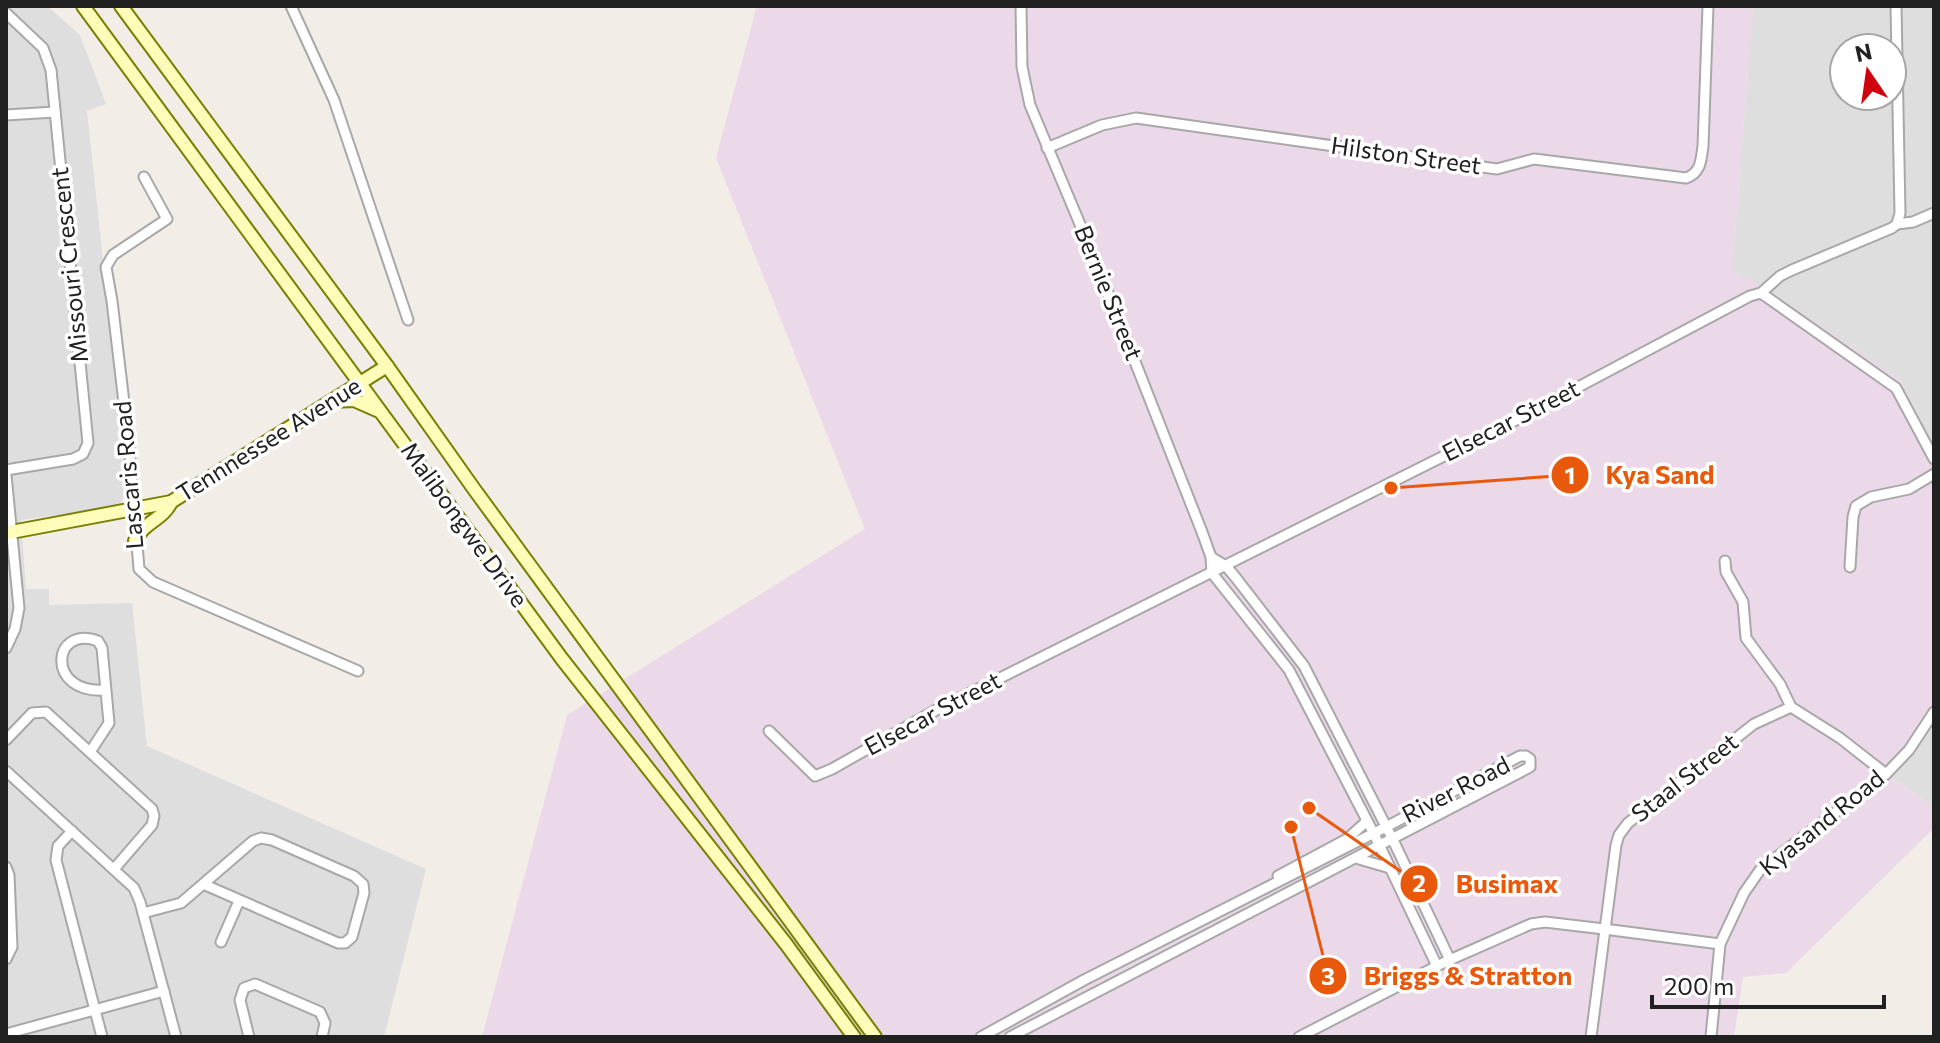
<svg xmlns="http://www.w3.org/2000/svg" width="1940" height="1043" viewBox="0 0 1940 1043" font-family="Commissioner,sans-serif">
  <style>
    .residential { fill: #dfdede; fill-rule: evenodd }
    .industrial { fill: #ebd8e9 }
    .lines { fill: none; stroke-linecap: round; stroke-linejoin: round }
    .street-casing { stroke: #a8a8a8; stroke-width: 13 }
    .secondary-casing { stroke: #797f00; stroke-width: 16 }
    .street { stroke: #fff; stroke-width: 9 }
    .secondary { stroke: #fdfcb9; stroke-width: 12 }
    .labels { text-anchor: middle; stroke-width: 7; stroke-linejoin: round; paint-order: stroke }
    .street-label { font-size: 24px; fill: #212121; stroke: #fff }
    .leader { fill: none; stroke: #e8590c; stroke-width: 3 }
    .callout-dot { fill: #e8590c; stroke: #fff; stroke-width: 3 }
    .mark-label { font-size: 24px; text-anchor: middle; font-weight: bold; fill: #fff }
    .callout-label { font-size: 26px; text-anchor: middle; font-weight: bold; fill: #e8590c; stroke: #fff; stroke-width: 7; stroke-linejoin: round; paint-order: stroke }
  </style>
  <rect width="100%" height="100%" fill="#f2ede7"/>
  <!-- residential -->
  <g class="residential">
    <polygon points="6,6 47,6 80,35 106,104 87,111 128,492 118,506 21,520 26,589 49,589 49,605 132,603 147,746 426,869 384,1037 6,1037"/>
    <path d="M1753 6H1934V447L1900 379 1732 271ZM1844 48H1892V96H1844Z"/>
    <polygon points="1934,685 1934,807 1886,774"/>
  </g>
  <!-- industrial -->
  <polygon class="industrial" points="757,6 1753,6 1732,271 1769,291 1900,379 1934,447 1934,703 1888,776 1934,807 1934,828 1786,973 1743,977 1734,1037 482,1037 567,715 865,529 716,158"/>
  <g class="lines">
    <!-- street casing -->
    <g class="street-casing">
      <g id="street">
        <polyline points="291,6 334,100 408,320"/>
        <polyline points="1021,6 1022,67 1030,105 1095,260 1202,532 1211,557 1212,573 1289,670 1374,834 1437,966"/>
        <polyline points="6,13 43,48 51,70 88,443 83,454 73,459 6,470"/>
        <polyline points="6,115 55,112"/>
        <path d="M1047 148 1102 125 1136 118 1497 169 1534 159 1686 178C1701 173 1701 160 1703 146L1708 6"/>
        <polyline points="144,177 167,219 113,255 106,267 112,301 129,445 139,569 153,582 358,671"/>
        <polyline points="1897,224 1913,222 1934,213"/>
        <polyline points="1761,293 1896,388 1934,459"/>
        <polyline points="6,475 19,608 15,629 6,648"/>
        <polyline points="1211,557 1226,566 1236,578 1304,666 1393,840 1450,960"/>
        <polyline points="1725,561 1726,572 1743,602 1746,638 1780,684 1791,707"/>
        <polyline points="1850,567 1853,517 1856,506 1871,497 1909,489 1934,474"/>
        <polyline points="769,731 815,776 832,769 938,709 1516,420 1750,296 1761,293 1780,276 1792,270 1892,228 1897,224 1900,213 1896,6"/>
        <polyline points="6,740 32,713 46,712 152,809 154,816 152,825 114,869"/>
        <path d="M90 752 109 723 102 648 98 641C52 624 45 694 105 690"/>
        <polyline points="6,771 134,888 140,902 176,1037"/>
        <polyline points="72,831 58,846 56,860 102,1037"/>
        <polyline points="1359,859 1390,868"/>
        <polyline points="6,867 9,875 12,947 6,959"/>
        <polyline points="1278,876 1347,839 1367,821"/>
        <polyline points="143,913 181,903 253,841 261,838 272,840 354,876 363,884 364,893 352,937 345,943 338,943 203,884"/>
        <polyline points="221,942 239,901"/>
        <polyline points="6,1034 164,991"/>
        <polyline points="249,1037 240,1000 244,988 255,984 320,1012 325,1023 322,1037"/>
        <polyline points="981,1037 1084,980 1386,827 1520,756 1526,756 1530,759 1530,767 1010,1037"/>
        <polyline points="1299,1037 1445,962 1531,924 1545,922 1604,929 1720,944"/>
        <polyline points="1591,1037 1616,845 1619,835 1628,823 1754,724 1791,707 1840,738 1886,774"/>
        <polyline points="1711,1037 1720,944 1744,893 1760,870 1886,774 1909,750 1934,712"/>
      </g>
    </g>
    <!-- secondary casing -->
    <g class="secondary-casing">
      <g id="secondary">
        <polyline points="83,6 562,659 786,944 854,1037"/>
        <polyline points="121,6 387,366 474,489 875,1037"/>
        <polyline points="332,401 354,400 379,411"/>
        <polyline points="6,533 171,502 387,366"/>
        <path d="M135 541C143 522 163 520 171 502"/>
      </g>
    </g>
    <!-- street -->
    <use href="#street" class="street"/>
    <!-- secondary -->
    <use href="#secondary" class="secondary"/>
  </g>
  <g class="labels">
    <!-- street labels -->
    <g class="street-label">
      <text transform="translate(1406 156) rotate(8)" y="8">Hilston Street</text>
      <text transform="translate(70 265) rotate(-96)" y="8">Missouri Crescent</text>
      <text transform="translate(1108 293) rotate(68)" y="8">Bernie Street</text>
      <text transform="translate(1511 421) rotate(-27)" y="8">Elsecar Street</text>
      <text transform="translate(269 440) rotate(-32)" y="8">Tennnessee Avenue</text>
      <text transform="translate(129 475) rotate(-95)" y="8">Lascaris Road</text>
      <text transform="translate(464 525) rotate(54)" y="8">Malibongwe Drive</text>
      <text transform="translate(933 714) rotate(-28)" y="8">Elsecar Street</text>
      <text transform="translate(1685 778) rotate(-38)" y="8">Staal Street</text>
      <text transform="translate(1456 790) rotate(-27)" y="8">River Road</text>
      <text transform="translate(1822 823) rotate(-39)" y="8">Kyasand Road</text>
    </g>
  </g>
  <!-- callouts -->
  <path class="leader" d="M1391 488L1570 475M1309 808L1419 884M1291 827L1328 976"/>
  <g class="callout-dot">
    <circle cx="1391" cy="488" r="8"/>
    <circle cx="1309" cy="808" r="8"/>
    <circle cx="1291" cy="827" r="8"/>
    <circle cx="1570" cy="475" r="20"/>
    <circle cx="1419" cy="884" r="20"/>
    <circle cx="1328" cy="976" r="20"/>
  </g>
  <g class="mark-label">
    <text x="1570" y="484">1</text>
    <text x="1419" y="892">2</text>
    <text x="1328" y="985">3</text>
  </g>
  <g class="callout-label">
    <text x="1660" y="484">Kya Sand</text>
    <text x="1507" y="893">Busimax</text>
    <text x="1468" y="985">Briggs &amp; Stratton</text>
  </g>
  <!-- border -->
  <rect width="1940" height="1043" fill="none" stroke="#212121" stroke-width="16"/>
  <!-- north arrow -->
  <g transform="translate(1868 72) rotate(347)"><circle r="38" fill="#ffffff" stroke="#a6a6a6" stroke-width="2"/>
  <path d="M0-6L14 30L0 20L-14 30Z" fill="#d1000d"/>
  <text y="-12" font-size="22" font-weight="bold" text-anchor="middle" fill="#212121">N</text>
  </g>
  <!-- scale -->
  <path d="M1652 995v12h232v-12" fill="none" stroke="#212121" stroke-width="4"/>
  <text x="1664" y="995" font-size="24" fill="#212121" stroke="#ffffff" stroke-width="6" paint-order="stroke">200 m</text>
</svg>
